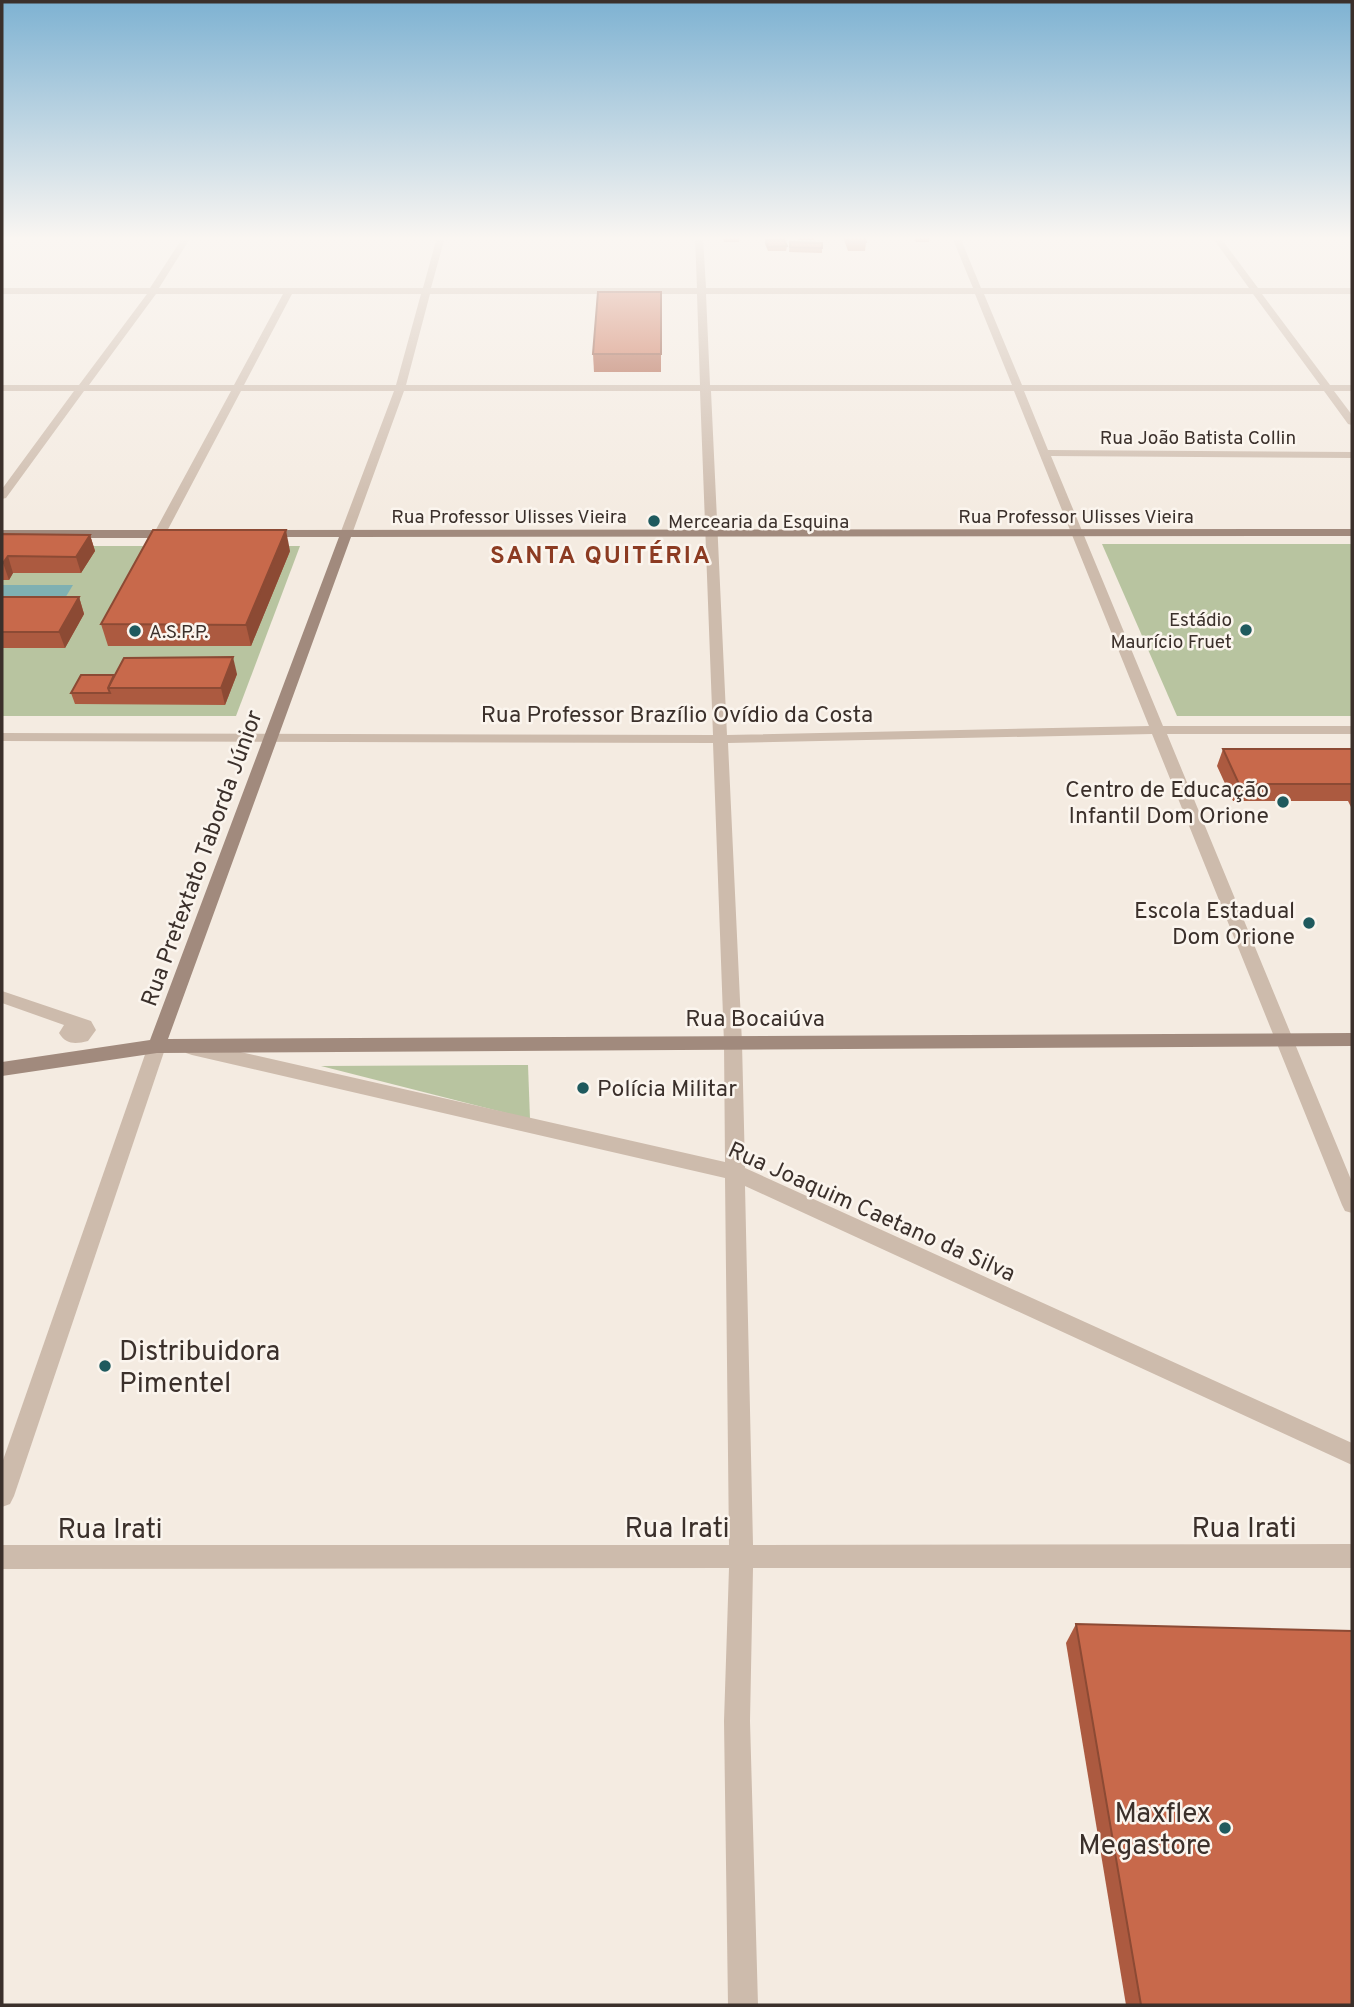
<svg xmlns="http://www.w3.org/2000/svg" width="1354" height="2007" viewBox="0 0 1354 2007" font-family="Overpass,sans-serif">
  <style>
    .green { fill: #b8c4a0 }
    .water { fill: #7fb0b2 }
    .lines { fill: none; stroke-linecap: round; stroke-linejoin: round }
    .street { fill: #cdbbac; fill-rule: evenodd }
    .secondary { fill: #a18a7d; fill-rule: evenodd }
    .wall { fill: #ac5a40 }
    .shaded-wall { fill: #8c4a34 }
    .building { fill: #c8694b; stroke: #8c4a34; stroke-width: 2 }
    .poi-dot { fill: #1f5a5e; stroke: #fbf5ee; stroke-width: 2.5 }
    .labels { text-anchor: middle; stroke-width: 5; stroke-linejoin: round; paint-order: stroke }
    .far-street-label { font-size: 19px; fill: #3b302b; stroke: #fbf5ee }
    .far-poi-label { font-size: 19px; fill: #3b302b; stroke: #fbf5ee; text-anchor: start }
    .street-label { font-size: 23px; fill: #3b302b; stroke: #fbf5ee }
    .poi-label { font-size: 23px; fill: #3b302b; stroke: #fbf5ee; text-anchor: end }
    .far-district-label { font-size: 24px; font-weight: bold; letter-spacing: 2px; fill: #8c3b22; stroke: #fbf5ee }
    .near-poi-label { font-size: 28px; fill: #3b302b; stroke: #fbf5ee; text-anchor: start }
    .near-street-label { font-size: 28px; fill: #3b302b; stroke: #fbf5ee }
  </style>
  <rect width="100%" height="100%" fill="#f4ebe1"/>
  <!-- green -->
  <g class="green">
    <polygon points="1102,544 1352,544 1352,716 1177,716"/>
    <polygon points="2,546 300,546 236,716 2,716"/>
    <polygon points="528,1065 530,1119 321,1066"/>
  </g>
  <!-- water -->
  <polygon class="water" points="2,585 73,585 62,603 2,603"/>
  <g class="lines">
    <!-- street -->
    <g class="street">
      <path d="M183 237H191L159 288H423L437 237H445L431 288H697L695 237H703L706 288H973L952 237H960L981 288H1249L1212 237H1220L1258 288H1352V294H1262L1330 385H1352V391H1334L1352 415V425L1348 424 1324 391H1024L1048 450 1352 452V458L1051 456 1163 726H1352V734H1167L1352 1182V1213L1345 1211 1342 1205 1152 734 728 743 742 1043 745 1168 1352 1443V1465L745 1186 753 1545 1352 1544V1568H753L750 1721 758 2005H728L724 1721 729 1568 2 1569V1545H729L725 1178 192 1055 186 1053 183 1048 186 1043 192 1041 725 1162 724 1043 713 743 2 741V733L713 735 700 391H404L352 534 346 538 340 534 394 391H241L165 535 159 539 153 535 231 391H84L6 498 2 499V489L74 391H2V385H79L147 294H2V288H150ZM156 294H283L234 385H89ZM292 294H421L396 385H244ZM430 294H697L700 385H406ZM706 294H975L1012 385H710ZM984 294H1253L1320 385H1022ZM711 391H1014L1149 726 727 735Z"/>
      <path d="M2 991 91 1021 96 1030 88 1041C76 1044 66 1045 59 1033L64 1025 2 1003Z"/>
      <polygon points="157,1039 163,1041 166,1046 14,1496 10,1504 2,1507 2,1463 148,1046 151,1041"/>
    </g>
    <!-- secondary -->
    <g class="secondary">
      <polygon points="2,530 173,530 179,534 173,538 2,538"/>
      <polygon points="264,530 1352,529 1352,536 351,537 168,1039 1352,1033 1352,1046 157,1053 2,1076 2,1062 150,1040 339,537 260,537 258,534"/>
    </g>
  </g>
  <!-- wall -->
  <g class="wall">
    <polygon points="722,237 739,237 739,242 724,242"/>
    <polygon points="797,237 814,237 814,240 798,240"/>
    <polygon points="843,237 864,237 866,242 865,251 848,251"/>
    <polygon points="914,237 929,237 929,242 916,242"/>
    <polygon points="766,240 787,246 786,251 768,251 765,244"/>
    <polygon points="790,242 822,243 822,253 789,252"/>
    <polygon points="661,292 661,372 594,372 593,354"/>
    <polygon points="2,534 90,535 95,551 81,573 13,573 9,580 2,580"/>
    <polygon points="290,551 251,646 108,646 101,624"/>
    <polygon points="2,597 79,597 84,614 65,648 2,648"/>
    <polygon points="237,674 225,705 75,704 71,693 114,675"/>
    <polygon points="1223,749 1352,749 1352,809 1348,801 1233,801 1217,766"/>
    <polygon points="1076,1624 1352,2005 1126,2005 1066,1643"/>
  </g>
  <!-- shaded-wall -->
  <g class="shaded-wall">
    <polygon points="286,530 290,551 251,646 246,625"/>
    <polygon points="90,535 95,551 81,573 76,557"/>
    <polygon points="8,556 13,573 9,580 3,563"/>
    <polygon points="79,597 84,614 65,648 59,632"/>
    <polygon points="233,657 237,674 225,705 221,688"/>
  </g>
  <!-- building -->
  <g class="building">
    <polygon points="847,237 864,237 866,242 848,242"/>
    <rect x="916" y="237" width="13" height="1"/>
    <polygon points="784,239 787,246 768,247 766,240"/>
    <polygon points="790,242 822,243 822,248 790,247"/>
    <polygon points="598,292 661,292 661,354 593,354"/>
    <polygon points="153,530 286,530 246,625 101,624"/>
    <polygon points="2,534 90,535 76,557 8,556 3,563 2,563"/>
    <polygon points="2,597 79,597 59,632 2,632"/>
    <polygon points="233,657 221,688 108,688 124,658"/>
    <polygon points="81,675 114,675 108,688 110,693 71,693"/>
    <polygon points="1223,749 1352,749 1352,784 1239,784"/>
    <polygon points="1076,1624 1352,1631 1352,2005 1141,2005"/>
  </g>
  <!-- sky -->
  <linearGradient id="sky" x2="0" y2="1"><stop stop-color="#7eb2d2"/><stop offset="0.46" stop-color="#faf6f2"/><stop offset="1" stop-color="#faf6f2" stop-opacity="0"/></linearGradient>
  <rect width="1354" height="518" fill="url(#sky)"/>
  <!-- markers -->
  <g class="poi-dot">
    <circle cx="654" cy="521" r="7"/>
    <circle cx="1246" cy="630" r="7"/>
    <circle cx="135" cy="631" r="7"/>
    <circle cx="1283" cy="802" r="7"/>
    <circle cx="1309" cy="923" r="7"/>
    <circle cx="583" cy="1088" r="7"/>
    <circle cx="105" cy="1366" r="7"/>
    <circle cx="1225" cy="1828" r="7"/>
  </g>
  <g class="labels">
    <!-- far-street labels -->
    <g class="far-street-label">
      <text x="1198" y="444">Rua João Batista Collin</text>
      <text x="509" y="523">Rua Professor Ulisses Vieira</text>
      <text x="1076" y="523">Rua Professor Ulisses Vieira</text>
    </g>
    <!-- far-poi labels -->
    <g class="far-poi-label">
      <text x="668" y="528">Mercearia da Esquina</text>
      <text x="1232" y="626" text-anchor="end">Estádio<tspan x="1232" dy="22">Maurício Fruet</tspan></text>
      <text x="149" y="638">A.S.P.P.</text>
    </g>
    <!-- street labels -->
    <g class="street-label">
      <text x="677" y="722">Rua Professor Brazílio Ovídio da Costa</text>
      <text transform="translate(201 858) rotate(-70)" y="8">Rua Pretextato Taborda Júnior</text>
      <text x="755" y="1026">Rua Bocaiúva</text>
      <text transform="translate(872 1211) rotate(24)" y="8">Rua Joaquim Caetano da Silva</text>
    </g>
    <!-- poi labels -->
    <g class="poi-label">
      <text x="1269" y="797">Centro de Educação<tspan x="1269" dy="26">Infantil Dom Orione</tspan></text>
      <text x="1295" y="918">Escola Estadual<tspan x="1295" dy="26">Dom Orione</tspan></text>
      <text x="597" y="1096" text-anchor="start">Polícia Militar</text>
    </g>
    <!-- far-district labels -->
    <g class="far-district-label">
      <text x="601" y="563">SANTA QUITÉRIA</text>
    </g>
    <!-- near-poi labels -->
    <g class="near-poi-label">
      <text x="119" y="1360">Distribuidora<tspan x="119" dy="32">Pimentel</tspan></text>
      <text x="1211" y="1822" text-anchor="end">Maxflex<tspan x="1211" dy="32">Megastore</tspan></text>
    </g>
    <!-- near-street labels -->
    <g class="near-street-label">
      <text x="677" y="1537">Rua Irati</text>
      <text x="1244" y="1537">Rua Irati</text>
      <text x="110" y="1538">Rua Irati</text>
    </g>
  </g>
  <!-- border -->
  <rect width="1354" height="2007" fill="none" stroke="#3b302b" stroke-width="7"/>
</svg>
